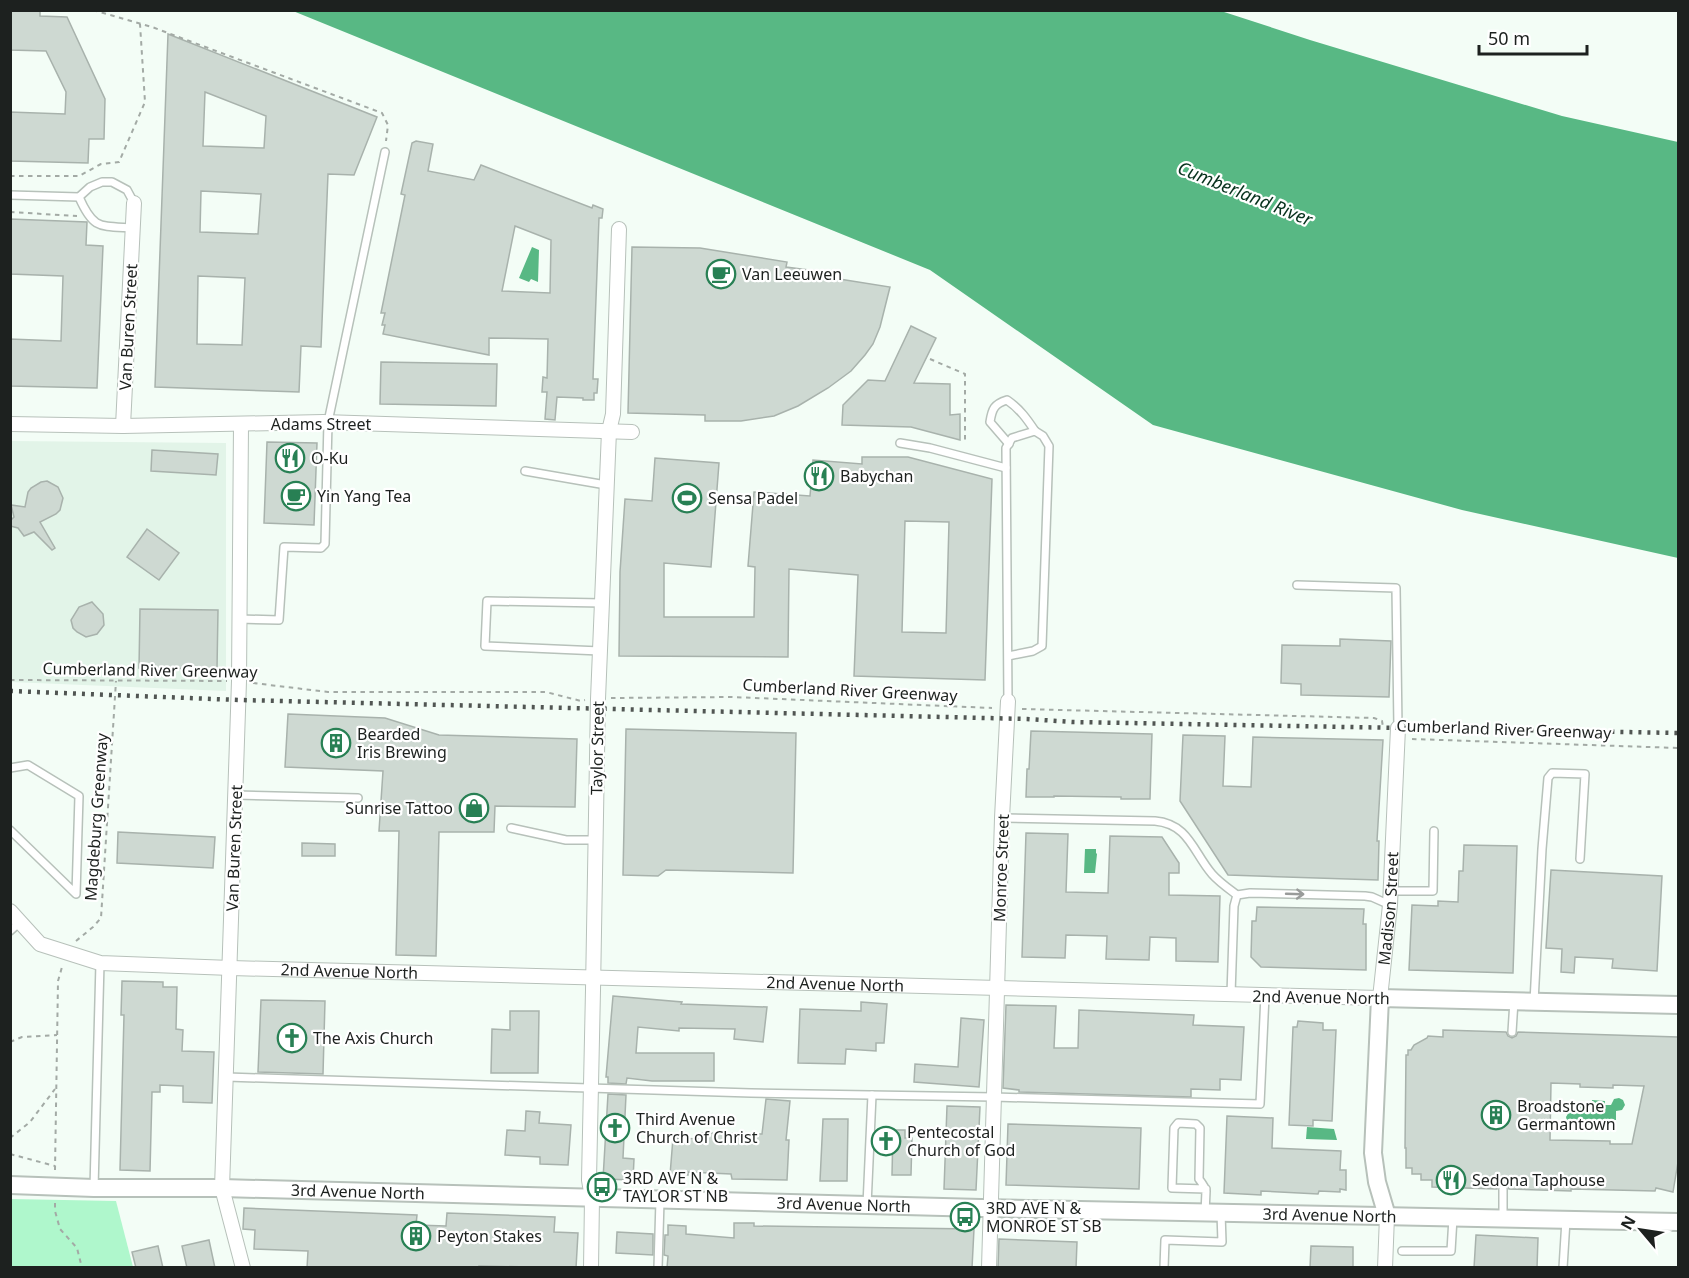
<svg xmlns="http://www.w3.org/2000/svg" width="1689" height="1278" viewBox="0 0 1689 1278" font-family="'Noto Sans',sans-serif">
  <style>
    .built { fill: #e2f4e8 }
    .green { fill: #aff7cc }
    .water { fill: #58b884 }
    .building { fill: #ced9d2; stroke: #a8b2ac; stroke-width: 1.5; fill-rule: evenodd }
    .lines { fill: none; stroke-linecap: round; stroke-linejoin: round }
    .service-casing { stroke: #b7c1ba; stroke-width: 10 }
    .minor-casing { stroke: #b7c1ba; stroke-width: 16 }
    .tertiary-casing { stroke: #b7c1ba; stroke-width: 20 }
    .path { stroke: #a3aaa5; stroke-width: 2; stroke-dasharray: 4.5 4.5; stroke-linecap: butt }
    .service { stroke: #fff; stroke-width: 7 }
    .minor { stroke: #fff; stroke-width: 14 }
    .tertiary { stroke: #fff; stroke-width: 16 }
    .rail { stroke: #515653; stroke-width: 4.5; stroke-dasharray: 3 6; stroke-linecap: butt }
    .oneway { stroke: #999b9a }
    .labels { text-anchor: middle; stroke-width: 4.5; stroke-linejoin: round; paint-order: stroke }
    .poi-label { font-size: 16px; fill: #1d211f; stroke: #fff; text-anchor: start }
    .street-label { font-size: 16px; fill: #1d211f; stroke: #fff }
    .water-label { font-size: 18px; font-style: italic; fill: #07321d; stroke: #fff }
  </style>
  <rect width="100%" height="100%" fill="#f3fdf6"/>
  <!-- built -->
  <polygon class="built" points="11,441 226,443 226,691 11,682"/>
  <!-- green -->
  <polygon class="green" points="11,1199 116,1201 133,1267 11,1267"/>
  <!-- water -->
  <g class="water">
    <polygon points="293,11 1221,11 1310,40 1562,116 1678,142 1678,558 1462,510 1153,425 930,270"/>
    <polygon points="532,247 539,250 538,282 531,279 529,282 519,278"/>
    <polygon points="1085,849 1096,849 1096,853 1097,854 1095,873 1084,873"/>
    <polygon points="1619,1098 1623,1100 1625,1105 1622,1110 1616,1111 1616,1120 1599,1120 1598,1125 1585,1125 1584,1119 1580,1119 1574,1125 1567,1121 1566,1117 1569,1112 1577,1112 1577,1104 1592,1105 1592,1100 1605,1101 1605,1105 1611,1105 1614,1099"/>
    <polygon points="1307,1127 1334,1129 1337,1140 1306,1139"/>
  </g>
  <!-- building -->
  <g class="building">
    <polygon points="10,10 40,10 40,16 67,17 105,99 104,139 89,139 88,163 10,161 10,112 65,114 66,92 46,51 10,50"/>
    <path d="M168 34 377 117 354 175 328 174 321 347 301 346 299 392 155 387ZM205 92 266 116 264 148 203 146ZM201 191 261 194 258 234 200 232ZM198 276 245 278 242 345 197 344Z"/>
    <path d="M416 141 433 144 428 171 474 180 481 165 592 208 593 205 603 209 602 218H599L593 379H598L597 393H594V400H583V398L557 397 555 420 545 419 547 392H542L543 377 547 378 548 339 489 338V355L383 334 385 325H382L385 313H381L405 195 401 194 412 143ZM515 226 551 240 550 293 502 291Z"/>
    <polygon points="10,219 87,222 86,245 103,246 97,388 10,386 10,339 61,341 63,276 10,274"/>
    <polygon points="632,247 700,248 787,262 786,267 824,272 833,278 890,287 880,327 873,344 865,355 851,371 828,388 798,406 774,416 741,421 705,421 705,415 628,413"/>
    <polygon points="911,326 936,338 914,383 950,384 950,415 960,414 960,440 911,427 842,425 843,405 868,380 885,381"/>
    <polygon points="381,362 497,364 496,406 380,404"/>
    <polygon points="267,442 317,443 314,525 264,523"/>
    <polygon points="152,450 218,454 216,475 151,471"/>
    <path d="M862 457H908L992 479 985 680 854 676 858 575 789 569 788 657 619 656 620 572 625 499 652 501 655 458 719 463 711 567 664 563V617H754L755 567 748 566 754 492 810 496 813 460 862 464ZM905 521 949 522 946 633 902 632Z"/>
    <polygon points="47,481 58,487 63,498 60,510 56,514 40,522 55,548 52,550 34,532 24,536 18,528 10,526 10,521 14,517 11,505 25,507 28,492 31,488 41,482"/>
    <polygon points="147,529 179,553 159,580 127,557"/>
    <polygon points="92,602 103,614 104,625 97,634 86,637 77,632 73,628 71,620 79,607"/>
    <polygon points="140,609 218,610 217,669 139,668"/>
    <polygon points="1340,639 1391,641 1389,697 1301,695 1301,684 1281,683 1282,645 1340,646"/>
    <polygon points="288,714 385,718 439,735 577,739 575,807 495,806 494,832 439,832 436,956 396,955 399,831 379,831 383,771 285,767"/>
    <polygon points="626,729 796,733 793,873 666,870 658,876 623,875"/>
    <polygon points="1031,731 1152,734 1150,799 1121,799 1121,797 1054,796 1054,797 1026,797 1027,769 1029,769"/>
    <polygon points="1183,735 1225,736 1223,786 1251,787 1253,737 1383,740 1377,841 1379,841 1378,880 1228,875 1180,801"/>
    <polygon points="118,832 215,837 213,868 117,863"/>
    <polygon points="1026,833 1068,834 1066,892 1108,893 1110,836 1162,837 1179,863 1179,873 1169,873 1169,895 1220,896 1218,962 1176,961 1176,938 1150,937 1149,960 1106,959 1107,936 1066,935 1065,958 1022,957"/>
    <polygon points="302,843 335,844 335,856 302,856"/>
    <polygon points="1464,845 1517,846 1513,973 1409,970 1412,905 1438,906 1438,901 1458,902 1459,871 1463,871"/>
    <polygon points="1551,870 1662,876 1657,971 1612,968 1613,959 1575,957 1574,973 1561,972 1562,949 1546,948"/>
    <polygon points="1257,907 1364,909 1363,924 1366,924 1366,970 1261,967 1251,957 1252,921 1256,921"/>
    <polygon points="122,981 163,982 163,987 177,987 176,1029 183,1030 182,1051 214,1052 212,1103 183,1102 183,1086 160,1085 160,1092 152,1092 150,1171 120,1170 124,1015 121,1015"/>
    <polygon points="613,996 682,1002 681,1004 767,1007 763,1042 734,1039 735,1029 679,1028 679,1031 638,1027 636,1053 714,1053 714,1081 652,1081 627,1078 626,1084 608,1083 608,1077 606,1077"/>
    <polygon points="261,1000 325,1001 323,1074 258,1072"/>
    <polygon points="861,1002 887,1004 884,1043 876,1043 876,1051 846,1049 845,1064 798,1063 800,1009 861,1011"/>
    <polygon points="1006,1005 1056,1006 1054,1048 1078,1048 1079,1010 1194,1015 1193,1025 1244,1027 1241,1080 1220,1079 1220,1090 1191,1089 1191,1097 1019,1092 1019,1090 1003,1088"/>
    <polygon points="510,1011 539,1011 538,1073 491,1073 492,1029 510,1030"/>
    <polygon points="961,1018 984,1020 979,1087 914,1082 915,1064 958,1067"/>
    <polygon points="1298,1021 1323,1023 1323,1030 1336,1030 1332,1121 1313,1120 1313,1126 1289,1125 1293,1027 1297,1027"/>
    <path d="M1443 1030 1506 1032 1508 1036 1512 1038 1516 1036 1518 1032 1678 1037V1162L1673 1192 1656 1188 1655 1191 1571 1189V1191L1509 1189 1508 1186 1504 1183 1500 1184 1497 1189 1432 1187V1180H1421V1174H1412V1168H1406V1148H1405L1406 1055H1408V1050H1411L1414 1045 1427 1038 1428 1036 1443 1037ZM1551 1083 1580 1084V1087L1613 1088V1085L1644 1086 1632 1144H1610V1141L1550 1140Z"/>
    <polygon points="608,1094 626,1095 623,1158 634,1159 633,1180 603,1179"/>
    <polygon points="766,1099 790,1101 786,1140 789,1140 787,1180 732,1179 731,1174 688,1172 688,1175 670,1175 673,1138 702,1139 702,1133 762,1134"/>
    <polygon points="947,1106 980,1107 976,1190 944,1189"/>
    <polygon points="526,1111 540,1112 539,1123 571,1125 568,1165 540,1164 540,1157 505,1155 507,1130 525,1131"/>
    <polygon points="1227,1116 1273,1118 1272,1148 1341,1151 1340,1170 1346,1170 1346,1190 1340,1189 1340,1192 1319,1191 1318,1194 1261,1191 1261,1195 1224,1193"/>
    <polygon points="823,1119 848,1119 847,1181 820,1181"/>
    <polygon points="1008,1124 1141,1128 1139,1189 1006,1185"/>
    <polygon points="893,1130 905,1130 905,1138 912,1138 911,1175 892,1175"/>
    <polygon points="244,1208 417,1215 416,1225 446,1226 447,1213 555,1217 554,1232 578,1233 576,1268 479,1266 479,1268 307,1268 308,1251 254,1249 255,1230 243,1229"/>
    <polygon points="734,1223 754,1223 754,1226 974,1229 972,1268 667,1268 668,1256 664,1255 665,1235 668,1235 668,1225 686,1226 686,1234 734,1238"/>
    <polygon points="617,1232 653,1234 653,1255 616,1253"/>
    <polygon points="1476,1235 1538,1238 1537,1268 1474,1268"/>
    <polygon points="999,1239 1077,1242 1076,1268 998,1268"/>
    <polygon points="209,1240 215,1268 187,1268 182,1246"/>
    <polygon points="158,1246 163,1268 136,1268 132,1252"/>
    <polygon points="1311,1246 1353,1247 1353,1268 1310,1268"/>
  </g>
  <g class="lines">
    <!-- service casing -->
    <g class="service-casing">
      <g id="service">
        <polyline points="10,195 79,197 90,187 102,182 112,182 127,190 134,203"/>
        <path d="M79 197C93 229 99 226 132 228"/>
        <polyline points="900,443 930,448 1006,468"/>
        <path d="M1009 444 990 422C992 409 994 404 1007 400 1020 409 1027 419 1035 431"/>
        <polyline points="525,471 606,485"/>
        <polyline points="1297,585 1396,588 1398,728"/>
        <polyline points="239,619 279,620 284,547 321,548 325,544 328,422 385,152"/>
        <polyline points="600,651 485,646 487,601 602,603"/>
        <polyline points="1008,701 1006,448 1012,438 1035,431 1043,436 1049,446 1042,646 1033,651 1008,656"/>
        <polyline points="10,768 28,765 79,796 76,894 10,830"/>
        <polyline points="236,795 358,798"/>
        <path d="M1002 818 1155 821C1189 824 1193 852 1212 874 1219 882 1229 889 1237 895L1234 906 1231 994"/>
        <polyline points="511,828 566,840 596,840"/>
        <polyline points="1391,891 1433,891 1434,831"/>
        <polyline points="1237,895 1250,893 1365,896 1372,897 1390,905"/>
        <polyline points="10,931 20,922"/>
        <polyline points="1534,1002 1542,849 1548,778 1552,773 1585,774 1580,859"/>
        <polyline points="1512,1032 1514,1001"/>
        <polyline points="227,1077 751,1093 994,1097 1260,1104 1265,995"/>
        <polyline points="94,1188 100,963"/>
        <polyline points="867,1205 872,1095"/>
        <path d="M1205 1213 1206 1191C1205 1187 1202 1183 1199 1179L1200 1128 1196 1124 1178 1123 1174 1128 1172 1188 1206 1189"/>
        <polyline points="1503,1217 1503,1189"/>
        <polyline points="1402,1251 1451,1251 1453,1218"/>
        <polyline points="658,1268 660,1200"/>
        <polyline points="1164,1268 1165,1240 1222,1242 1221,1213"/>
        <polyline points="1563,1268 1566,1220"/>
      </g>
    </g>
    <!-- minor casing -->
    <g class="minor-casing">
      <g id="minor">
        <polyline points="10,424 123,426 323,422 632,432"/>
        <polyline points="241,425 239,681 222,1188 243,1268"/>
        <polyline points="123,426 134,203"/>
        <path id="s1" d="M10 911 40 944 100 963 231 968 1380 998 1390 905 1398 728"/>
        <polyline points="591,1268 592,1198 589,1180 593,990 598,699 609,431 613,414 619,229"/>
        <polyline points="989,1268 1002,818 1008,701"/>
        <polyline points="1385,1268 1387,1216"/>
      </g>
    </g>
    <!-- tertiary casing -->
    <g class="tertiary-casing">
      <g id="tertiary">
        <path id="s2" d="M10 1185 94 1188H222L981 1208 1678 1222"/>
        <polyline points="1387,1216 1377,1182 1373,1153 1380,998 1678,1005"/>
      </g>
    </g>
    <!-- path -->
    <g class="path">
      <polyline points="93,10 152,27 382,113 388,125 386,141"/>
      <polyline points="10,176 79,176 101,164 119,162 145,102 140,24"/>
      <polyline points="10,212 77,216"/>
      <polyline points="930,359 965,374 965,444"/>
      <polyline points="10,680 227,681"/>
      <polyline points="253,683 328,692 546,692 581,701 585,700"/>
      <polyline points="611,698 732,697 992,708"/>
      <polyline points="1022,709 1374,718 1382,721 1383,727"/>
      <polyline points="1412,739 1678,748"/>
      <polyline points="76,941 93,927 101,918 116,681"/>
      <polyline points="10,1042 22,1037 57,1035"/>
      <polyline points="10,1138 30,1122 55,1089"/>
      <polyline points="10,1154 55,1166"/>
      <polyline points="55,1170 58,981 62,967"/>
      <polyline points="55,1203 55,1211 60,1229 77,1248 82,1268"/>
    </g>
    <!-- service -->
    <use href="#service" class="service"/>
    <!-- minor -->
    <use href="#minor" class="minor"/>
    <!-- tertiary -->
    <use href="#tertiary" class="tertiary"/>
    <!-- rail -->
    <polyline class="rail" points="10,691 239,700 1027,719 1073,722 1678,733"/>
  </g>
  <!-- one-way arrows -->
  <defs><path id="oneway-shaft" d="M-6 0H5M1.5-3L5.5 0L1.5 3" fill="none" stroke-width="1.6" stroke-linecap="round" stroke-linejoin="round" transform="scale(1.5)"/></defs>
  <use class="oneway" href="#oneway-shaft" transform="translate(1295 894) rotate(2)"/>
  <!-- icons -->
  <defs>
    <g id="cafe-ring" transform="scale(1.5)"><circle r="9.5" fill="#fff" stroke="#288054" stroke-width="1.5"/><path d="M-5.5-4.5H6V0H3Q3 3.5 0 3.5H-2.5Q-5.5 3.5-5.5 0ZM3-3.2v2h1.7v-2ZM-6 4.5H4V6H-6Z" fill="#288054"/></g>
    <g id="restaurant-ring" transform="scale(1.5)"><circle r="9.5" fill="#fff" stroke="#288054" stroke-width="1.5"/><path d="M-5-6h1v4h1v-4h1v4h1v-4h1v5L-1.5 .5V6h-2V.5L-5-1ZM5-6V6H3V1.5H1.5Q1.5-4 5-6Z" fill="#288054"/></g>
    <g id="stadium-ring" transform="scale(1.5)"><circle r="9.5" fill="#fff" stroke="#288054" stroke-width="1.5"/><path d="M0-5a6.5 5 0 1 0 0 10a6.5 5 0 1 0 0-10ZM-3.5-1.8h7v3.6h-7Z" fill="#288054"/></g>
    <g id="building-ring" transform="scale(1.5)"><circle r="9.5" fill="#fff" stroke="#288054" stroke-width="1.5"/><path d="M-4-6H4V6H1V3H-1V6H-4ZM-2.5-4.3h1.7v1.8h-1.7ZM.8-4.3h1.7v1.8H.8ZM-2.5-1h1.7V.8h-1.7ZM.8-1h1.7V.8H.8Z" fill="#288054"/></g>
    <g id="shop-ring" transform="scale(1.5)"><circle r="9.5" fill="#fff" stroke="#288054" stroke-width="1.5"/><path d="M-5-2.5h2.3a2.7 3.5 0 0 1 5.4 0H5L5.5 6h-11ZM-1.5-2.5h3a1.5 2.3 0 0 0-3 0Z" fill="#288054"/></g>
    <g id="church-ring" transform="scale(1.5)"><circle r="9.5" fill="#fff" stroke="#288054" stroke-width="1.5"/><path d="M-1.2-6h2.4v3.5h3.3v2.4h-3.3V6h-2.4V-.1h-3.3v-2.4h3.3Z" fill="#288054"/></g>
    <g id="bus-ring" transform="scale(1.5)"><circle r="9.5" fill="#fff" stroke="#288054" stroke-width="1.5"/><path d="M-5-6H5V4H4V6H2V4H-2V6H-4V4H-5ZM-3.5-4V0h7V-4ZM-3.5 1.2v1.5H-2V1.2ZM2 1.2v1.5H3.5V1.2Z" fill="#288054"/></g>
  </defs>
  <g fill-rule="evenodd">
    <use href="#cafe-ring" x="721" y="274"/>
    <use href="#restaurant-ring" x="290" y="458"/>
    <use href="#restaurant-ring" x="819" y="476"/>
    <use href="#cafe-ring" x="296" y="496"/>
    <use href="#stadium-ring" x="687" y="498"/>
    <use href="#building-ring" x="336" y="743"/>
    <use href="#shop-ring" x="474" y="808"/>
    <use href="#church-ring" x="292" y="1038"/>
    <use href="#building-ring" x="1496" y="1115"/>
    <use href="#church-ring" x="615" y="1128"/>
    <use href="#church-ring" x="886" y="1141"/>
    <use href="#restaurant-ring" x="1451" y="1180"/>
    <use href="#bus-ring" x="602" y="1187"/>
    <use href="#bus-ring" x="965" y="1217"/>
    <use href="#building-ring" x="416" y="1236"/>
  </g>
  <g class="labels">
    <!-- poi labels -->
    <g class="poi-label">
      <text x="742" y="280">Van Leeuwen</text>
      <text x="311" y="464">O-Ku</text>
      <text x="840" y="482">Babychan</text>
      <text x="317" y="502">Yin Yang Tea</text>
      <text x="708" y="504">Sensa Padel</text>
      <text x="357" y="740">Bearded<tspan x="357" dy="18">Iris Brewing</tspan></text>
      <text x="453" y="814" text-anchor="end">Sunrise Tattoo</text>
      <text x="313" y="1044">The Axis Church</text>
      <text x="1517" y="1112">Broadstone<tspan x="1517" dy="18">Germantown</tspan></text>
      <text x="636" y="1125">Third Avenue<tspan x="636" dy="18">Church of Christ</tspan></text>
      <text x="907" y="1138">Pentecostal<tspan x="907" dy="18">Church of God</tspan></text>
      <text x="623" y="1184">3RD AVE N &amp;<tspan x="623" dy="18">TAYLOR ST NB</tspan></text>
      <text x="1472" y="1186">Sedona Taphouse</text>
      <text x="986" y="1214">3RD AVE N &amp;<tspan x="986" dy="18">MONROE ST SB</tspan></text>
      <text x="437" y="1242">Peyton Stakes</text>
    </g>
    <!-- street labels -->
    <g class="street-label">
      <text transform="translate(128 327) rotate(-87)" y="6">Van Buren Street</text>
      <text x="321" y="430">Adams Street</text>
      <text transform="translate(150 670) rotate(1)" y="6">Cumberland River Greenway</text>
      <text transform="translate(850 690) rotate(3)" y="6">Cumberland River Greenway</text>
      <text transform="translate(1504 729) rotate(2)" y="6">Cumberland River Greenway</text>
      <text transform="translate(597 748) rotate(-89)" y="6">Taylor Street</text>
      <text transform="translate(96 817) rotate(-86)" y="6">Magdeburg Greenway</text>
      <text transform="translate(234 848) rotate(-88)" y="6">Van Buren Street</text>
      <text transform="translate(1001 868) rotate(-88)" y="6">Monroe Street</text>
      <text dy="6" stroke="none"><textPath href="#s1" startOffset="1478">Madison Street</textPath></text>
      <text dy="6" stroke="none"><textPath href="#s1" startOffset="357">2nd Avenue North</textPath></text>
      <text dy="6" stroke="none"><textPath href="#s1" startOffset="843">2nd Avenue North</textPath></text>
      <text transform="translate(1321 997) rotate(1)" y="6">2nd Avenue North</text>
      <text dy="6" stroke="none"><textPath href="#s2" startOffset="348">3rd Avenue North</textPath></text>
      <text dy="6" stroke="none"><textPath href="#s2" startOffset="834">3rd Avenue North</textPath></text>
      <text dy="6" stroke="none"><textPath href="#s2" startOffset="1320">3rd Avenue North</textPath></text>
    </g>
    <!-- water labels -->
    <g class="water-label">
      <text transform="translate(1245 194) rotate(22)" y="6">Cumberland River</text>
    </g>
  </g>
  <!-- border -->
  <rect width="1689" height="1278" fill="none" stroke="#1d211f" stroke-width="24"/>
  <!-- north arrow -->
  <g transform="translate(1641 1230) rotate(299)" stroke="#ffffff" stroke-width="4.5" paint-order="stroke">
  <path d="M0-4.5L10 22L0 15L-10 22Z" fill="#1d211f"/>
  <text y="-9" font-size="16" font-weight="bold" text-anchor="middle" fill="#1d211f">N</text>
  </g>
  <!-- scale -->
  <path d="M1479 45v9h108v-9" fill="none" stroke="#1d211f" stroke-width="3"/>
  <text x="1488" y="45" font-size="18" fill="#1d211f" stroke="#ffffff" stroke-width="4.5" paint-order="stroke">50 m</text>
</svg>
